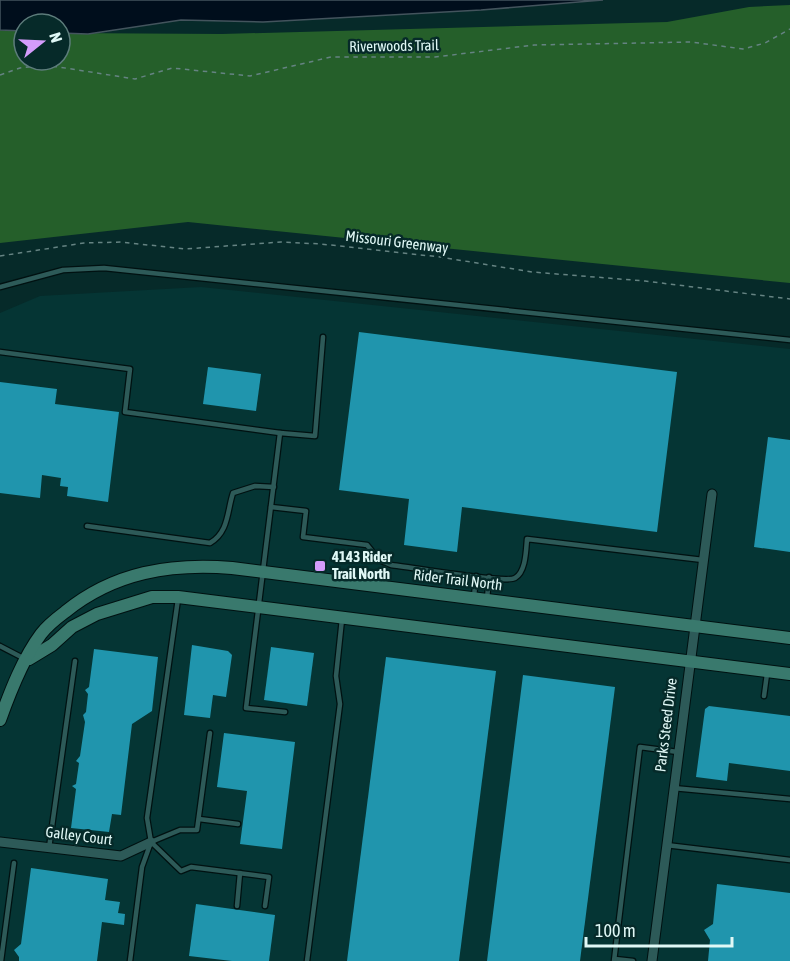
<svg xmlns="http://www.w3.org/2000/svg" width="790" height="961" viewBox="0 0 790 961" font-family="'Asap Condensed',sans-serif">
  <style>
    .built { fill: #053534 }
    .forest { fill: #255f2a }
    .water { fill: #000e1c; stroke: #43545d; stroke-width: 1.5 }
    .building { fill: #2095ad }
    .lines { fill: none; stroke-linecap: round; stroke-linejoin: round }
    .lane-casing { stroke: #011; stroke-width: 7 }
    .street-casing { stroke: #011; stroke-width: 11 }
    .secondary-casing { stroke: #011; stroke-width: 14 }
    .path { stroke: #658382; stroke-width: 1.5; stroke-dasharray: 4.5 4.5; stroke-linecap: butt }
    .lane { stroke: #2d5a58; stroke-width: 4.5 }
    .street { stroke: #2d5a58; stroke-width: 9 }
    .secondary { stroke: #39796d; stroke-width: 12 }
    .poi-dot { fill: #d49cfb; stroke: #062a29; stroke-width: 2 }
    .labels { text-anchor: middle; stroke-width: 5; stroke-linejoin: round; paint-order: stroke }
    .street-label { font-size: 15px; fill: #e0f8f6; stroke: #062a29 }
    .poi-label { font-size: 15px; font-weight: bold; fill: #e0f8f6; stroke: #062a29; text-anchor: start }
  </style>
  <rect width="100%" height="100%" fill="#062a29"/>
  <!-- built -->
  <polygon class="built" points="201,287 790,349 790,961 0,961 0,313 40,296"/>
  <!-- forest -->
  <polygon class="forest" points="790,5 790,283 188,222 0,243 0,30 24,31 24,60 60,60 60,33 222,34 667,22 749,7"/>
  <!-- water -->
  <polygon class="water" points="0,0 603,0 481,10 263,22 181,20 88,34 60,33 60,24 24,24 24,31 0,30"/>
  <!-- building -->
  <g class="building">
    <polygon points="359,332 677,372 657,532 462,507 457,552 404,545 409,499 339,490"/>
    <polygon points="208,367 261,374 256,411 203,404"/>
    <polygon points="0,382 57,389 55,404 119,412 108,502 67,496 68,487 60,486 61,478 42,475 40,498 0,493"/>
    <polygon points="768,437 790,440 790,552 754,547"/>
    <polygon points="192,645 228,651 232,655 226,697 213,695 210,718 184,715"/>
    <polygon points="271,647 314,653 307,706 264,700"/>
    <polygon points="94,649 158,657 152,711 132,724 121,815 112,814 109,832 71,828 76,789 72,786 76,784 79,763 76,761 80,756 85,722 83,715 86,712 88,694 85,690 89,687"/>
    <polygon points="386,657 496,671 459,961 347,961"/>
    <polygon points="523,675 615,687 580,961 487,961"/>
    <polygon points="709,706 790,716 790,771 729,763 727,781 696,777 705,709"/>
    <polygon points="224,733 295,742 282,849 240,844 247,791 217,787"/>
    <polygon points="31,868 108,879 105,900 120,902 118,913 125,914 124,925 102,922 97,961 19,961 19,957 14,950 21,944"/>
    <polygon points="717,884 790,893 790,961 708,961 710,940 704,930 713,924"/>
    <polygon points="196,904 275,915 269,961 232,961 189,956"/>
  </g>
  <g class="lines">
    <!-- lane casing -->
    <g class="lane-casing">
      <g id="lane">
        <polyline points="0,287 63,270 104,268 790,340"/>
        <polyline points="0,352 130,369 125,412 280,433"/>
        <path d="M271 507 306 511 303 537 367 545 379 560 391 565C410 567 504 584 515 578 526 572 526 550 527 539L703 560"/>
        <path d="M87 526 210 543C229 532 227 511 233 493L255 486 274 487"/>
        <polyline points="474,597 476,576"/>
        <polyline points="487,599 489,577"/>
        <polyline points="0,646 25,659"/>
        <polyline points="764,696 767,674"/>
        <polyline points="285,712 246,708 280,433 315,436 323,337"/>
        <polyline points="673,788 790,799"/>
        <polyline points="199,819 238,824"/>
        <polyline points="151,842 181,871 191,867 269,877 265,906"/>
        <polyline points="151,842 180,830 197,830 210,733"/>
        <polyline points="666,845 790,860"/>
        <polyline points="49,848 75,661"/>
        <polyline points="237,906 240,873"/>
        <polyline points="615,959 633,961"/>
        <polyline points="1,961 14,863"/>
        <polyline points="130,961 142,867 151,842 147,818 178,599"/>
        <polyline points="307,961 340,704 336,676 342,619"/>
        <polyline points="614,961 640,747 678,752"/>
      </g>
    </g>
    <!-- street casing -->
    <g class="street-casing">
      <g id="street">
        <polyline points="0,842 121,856 151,842"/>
        <polyline points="652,961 712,494"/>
      </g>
    </g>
    <!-- secondary casing -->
    <g class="secondary-casing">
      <g id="secondary">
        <polyline points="29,659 52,645 72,627 97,614 152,597 178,597 790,674"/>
        <path d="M0 720C10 692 23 658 41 634 47 626 57 618 65 612 114 572 171 563 232 568L790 638"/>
      </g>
    </g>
    <!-- path -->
    <g class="path">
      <polyline points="0,75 20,68 46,65 135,79 172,68 250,76 331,57 435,57 534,45 691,42 743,49 765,43 790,29"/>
      <polyline points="0,256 84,243 121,242 185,249 281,242 321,244 440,257 532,272 645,281 790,299"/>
    </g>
    <!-- lane -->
    <use href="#lane" class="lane"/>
    <!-- street -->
    <use href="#street" class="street"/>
    <!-- secondary -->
    <use href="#secondary" class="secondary"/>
  </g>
  <!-- markers -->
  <rect class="poi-dot" x="314" y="560" width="12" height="12" rx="3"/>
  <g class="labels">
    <!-- street labels -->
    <g class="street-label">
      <text transform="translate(394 46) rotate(-1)" y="5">Riverwoods Trail</text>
      <text transform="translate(397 242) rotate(7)" y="5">Missouri Greenway</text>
      <text transform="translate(458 580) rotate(7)" y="5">Rider Trail North</text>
      <text transform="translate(666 725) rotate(-83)" y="5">Parks Steed Drive</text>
      <text transform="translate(79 836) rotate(7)" y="5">Galley Court</text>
    </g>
    <!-- poi labels -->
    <g class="poi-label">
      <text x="332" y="562">4143 Rider<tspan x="332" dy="17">Trail North</tspan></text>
    </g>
  </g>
  <!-- north arrow -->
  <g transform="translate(42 42) rotate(72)"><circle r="28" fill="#062a29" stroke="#5d7c7b" stroke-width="1.5"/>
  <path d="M0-4.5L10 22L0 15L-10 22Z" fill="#d49cfb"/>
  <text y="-9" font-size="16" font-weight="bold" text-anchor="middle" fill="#e0f8f6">N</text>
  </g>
  <!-- scale -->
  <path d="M586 937v9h146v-9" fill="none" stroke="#e0f8f6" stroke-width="3"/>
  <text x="595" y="937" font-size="18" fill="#e0f8f6" stroke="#062a29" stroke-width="4.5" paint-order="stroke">100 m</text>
</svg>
